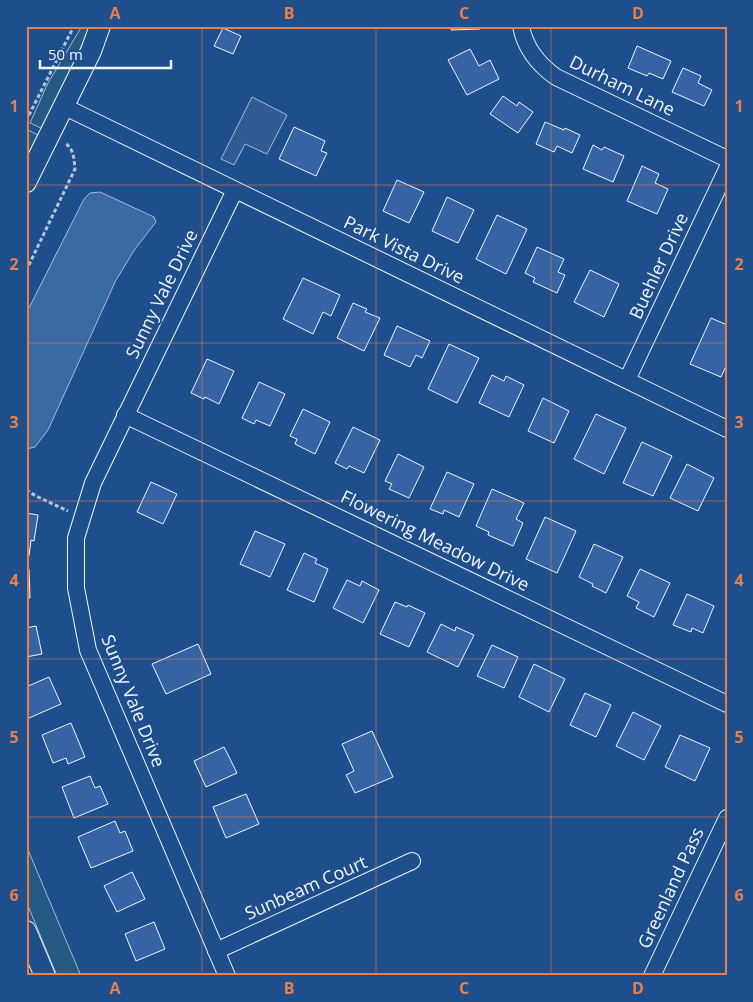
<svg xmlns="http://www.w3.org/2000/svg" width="753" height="1002" viewBox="0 0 753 1002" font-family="'Open Sans',sans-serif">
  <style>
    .green { fill: #245a82; stroke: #a8bbd7 }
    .parking { fill: #305b95; stroke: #a8bbd7 }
    .water { fill: #3b69a3; stroke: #a8bbd7 }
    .building { fill: #3563a3; stroke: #f2f6ff }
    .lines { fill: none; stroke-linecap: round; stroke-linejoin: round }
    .minor-casing { stroke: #f2f6ff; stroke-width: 18 }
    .tertiary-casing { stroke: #f2f6ff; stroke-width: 22 }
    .path { stroke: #b3c4dc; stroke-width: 3; stroke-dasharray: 4 2.5; stroke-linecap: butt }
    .minor { stroke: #1f4e8c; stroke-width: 16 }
    .tertiary { stroke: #1f4e8c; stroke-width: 20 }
    .grid { fill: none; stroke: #ea8049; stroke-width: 1; stroke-opacity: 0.55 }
    .labels { text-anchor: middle; stroke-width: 4; stroke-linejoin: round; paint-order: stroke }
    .street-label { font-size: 18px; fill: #f2f6ff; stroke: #1f4e8c }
    .neatline { fill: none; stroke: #ea8049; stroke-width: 2 }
    .grid-label { font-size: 16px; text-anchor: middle; font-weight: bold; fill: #ea8049 }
  </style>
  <rect width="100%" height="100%" fill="#1f4e8c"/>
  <!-- green -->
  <g class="green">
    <polygon points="82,26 91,26 43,129 30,123 48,83"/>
    <polygon points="26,129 40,136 26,164"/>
    <polygon points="26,845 81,976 57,976 26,901"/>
  </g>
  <!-- parking -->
  <polygon class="parking" points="252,97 287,115 267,154 245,144 234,165 221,159"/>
  <!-- water -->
  <polygon class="water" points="100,192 154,217 156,222 135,249 116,280 48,430 35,447 26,449 26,314 84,199 90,193"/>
  <!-- building -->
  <g class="building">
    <polygon points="451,26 480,26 480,29 451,30"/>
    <polygon points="223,28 241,36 233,54 214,46"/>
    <polygon points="637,46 671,61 663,79 649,73 647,76 628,68"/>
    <polygon points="470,49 479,66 490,60 499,79 467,95 448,60"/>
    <polygon points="683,68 701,76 698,83 712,90 704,106 672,92"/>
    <polygon points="503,96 517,106 519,102 533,112 518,133 490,114"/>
    <polygon points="545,122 564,130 565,128 580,135 572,153 557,146 554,152 536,144"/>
    <polygon points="294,127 325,141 321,151 327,153 316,176 279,159"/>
    <polygon points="593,145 602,150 604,147 624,156 613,182 583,169"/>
    <polygon points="642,166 659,174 655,183 668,189 657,214 627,201"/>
    <polygon points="397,180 424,192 409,223 383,211"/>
    <polygon points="447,197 474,210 458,243 432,231"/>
    <polygon points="497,215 527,229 506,274 476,259"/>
    <polygon points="537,247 564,259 558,272 565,275 557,293 533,282 535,278 525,273"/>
    <polygon points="590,270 619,284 604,317 574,302"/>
    <polygon points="303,278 340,295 331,316 323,312 313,334 283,319"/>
    <polygon points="353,303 367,309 365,312 380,318 364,351 337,338"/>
    <polygon points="711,318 727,325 727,364 721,377 690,364"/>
    <polygon points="397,326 430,341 422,358 416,355 410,367 384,355"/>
    <polygon points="449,344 479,358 457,403 428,389"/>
    <polygon points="207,359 234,371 219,404 205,397 204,399 191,393"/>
    <polygon points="492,375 504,381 506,376 524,385 509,417 479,403"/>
    <polygon points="259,382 285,394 270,426 256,420 254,424 242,418"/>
    <polygon points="543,398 569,411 554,443 528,431"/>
    <polygon points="303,409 330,422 315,454 295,444 297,439 290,436"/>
    <polygon points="596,414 626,428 604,474 574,459"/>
    <polygon points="353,427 380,440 364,473 349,466 347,469 335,463"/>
    <polygon points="642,442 672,456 653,496 623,483"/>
    <polygon points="398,454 424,467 409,498 389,489 392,484 385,481"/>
    <polygon points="687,464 714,478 698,511 670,498"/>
    <polygon points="447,472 474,484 459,517 444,510 443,514 430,509"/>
    <polygon points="151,482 177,494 163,524 137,512"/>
    <polygon points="492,489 524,503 516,519 523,523 513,546 488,535 489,532 476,526"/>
    <polygon points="26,513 38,515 34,541 31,540 29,556 26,555"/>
    <polygon points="545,517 576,531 557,573 526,559"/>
    <polygon points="255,531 285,544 270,577 240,564"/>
    <polygon points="594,544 623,557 606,593 592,586 593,584 579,577"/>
    <polygon points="304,553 317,559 315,563 328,569 314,602 287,590"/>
    <polygon points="26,569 29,569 30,598 26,598"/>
    <polygon points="640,569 670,583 654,617 636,608 639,602 627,596"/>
    <polygon points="347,580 360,586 362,581 379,590 363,623 333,608"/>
    <polygon points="687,594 714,606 703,633 692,628 691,632 673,625"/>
    <polygon points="395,602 407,607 408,605 425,613 409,647 380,634"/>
    <polygon points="441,624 455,631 456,627 474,635 458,667 427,652"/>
    <polygon points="36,626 42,654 26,657 26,628"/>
    <polygon points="198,644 211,674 166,694 152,664"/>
    <polygon points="492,645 518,657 504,688 477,676"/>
    <polygon points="534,664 565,679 549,712 519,697"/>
    <polygon points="49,677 61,704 29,718 26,713 26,687"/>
    <polygon points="585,693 611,705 596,737 570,725"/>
    <polygon points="633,712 661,726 644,760 616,746"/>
    <polygon points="71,723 85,757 68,764 66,758 53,763 42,735"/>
    <polygon points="372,731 393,777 355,793 346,775 354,771 342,744"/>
    <polygon points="680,735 710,748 695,781 665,767"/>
    <polygon points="224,747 237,773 206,787 194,761"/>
    <polygon points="90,776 95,788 100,786 108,804 74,818 62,787"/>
    <polygon points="246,794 259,824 226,838 213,807"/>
    <polygon points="115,821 120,833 125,831 133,851 91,868 78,837"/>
    <polygon points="132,872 145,899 117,912 104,886"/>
    <polygon points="154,922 165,949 136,961 125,934"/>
  </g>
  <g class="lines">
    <!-- minor casing -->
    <g class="minor-casing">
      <g id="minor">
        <path d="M521 26C525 48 539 65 556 77L727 159"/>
        <polyline points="63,106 727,429"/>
        <polyline points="627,380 727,169"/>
        <polyline points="125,415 727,704"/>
        <polyline points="216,951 412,861"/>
        <polyline points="227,976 88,650 76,588 76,538 93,483 235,190"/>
        <polyline points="652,976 727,818"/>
      </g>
    </g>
    <!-- tertiary casing -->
    <g class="tertiary-casing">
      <g id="tertiary">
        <polyline points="26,182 91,51 100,26"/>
        <polyline points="26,931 45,976"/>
      </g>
    </g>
    <!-- path -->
    <g class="path">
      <polyline points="26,121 74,26"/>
      <path d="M26 271 75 169C74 159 74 149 65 143"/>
      <polyline points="26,490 36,496 68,511"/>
    </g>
    <!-- minor -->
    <use href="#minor" class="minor"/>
    <!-- tertiary -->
    <use href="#tertiary" class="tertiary"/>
  </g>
  <!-- grid -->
  <path class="grid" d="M202 26V976M376 26V976M551 26V976M26 185H727M26 343H727M26 501H727M26 659H727M26 817H727"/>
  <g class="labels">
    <!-- street labels -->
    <g class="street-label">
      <text transform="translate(622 86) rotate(26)" y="6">Durham Lane</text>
      <text transform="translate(404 250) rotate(26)" y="6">Park Vista Drive</text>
      <text transform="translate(659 266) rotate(-65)" y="6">Buehler Drive</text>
      <text transform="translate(162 294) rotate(-64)" y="6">Sunny Vale Drive</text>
      <text transform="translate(435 541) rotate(26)" y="6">Flowering Meadow Drive</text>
      <text transform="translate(133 701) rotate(68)" y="6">Sunny Vale Drive</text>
      <text transform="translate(306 888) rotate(-24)" y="6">Sunbeam Court</text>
      <text transform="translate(671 888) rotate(-65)" y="6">Greenland Pass</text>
    </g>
  </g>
  <!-- border -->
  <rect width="753" height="1002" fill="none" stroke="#1f4e8c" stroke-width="55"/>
  <!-- scale -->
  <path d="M40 60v8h131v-8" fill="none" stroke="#f2f6ff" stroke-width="2.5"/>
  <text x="48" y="60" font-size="15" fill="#f2f6ff" stroke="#1f4e8c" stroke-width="4" paint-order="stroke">50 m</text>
  <rect x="28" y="28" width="698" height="946" class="neatline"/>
  <g class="grid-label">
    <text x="115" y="19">A</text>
    <text x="289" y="19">B</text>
    <text x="464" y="19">C</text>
    <text x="638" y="19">D</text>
    <text x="14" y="112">1</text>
    <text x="739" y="112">1</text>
    <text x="14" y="270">2</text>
    <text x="739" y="270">2</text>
    <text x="14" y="428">3</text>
    <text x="739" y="428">3</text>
    <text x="14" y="586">4</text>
    <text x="739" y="586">4</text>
    <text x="14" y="743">5</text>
    <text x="739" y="743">5</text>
    <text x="14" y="901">6</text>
    <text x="739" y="901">6</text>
    <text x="115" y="994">A</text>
    <text x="289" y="994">B</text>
    <text x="464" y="994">C</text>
    <text x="638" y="994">D</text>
  </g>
</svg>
